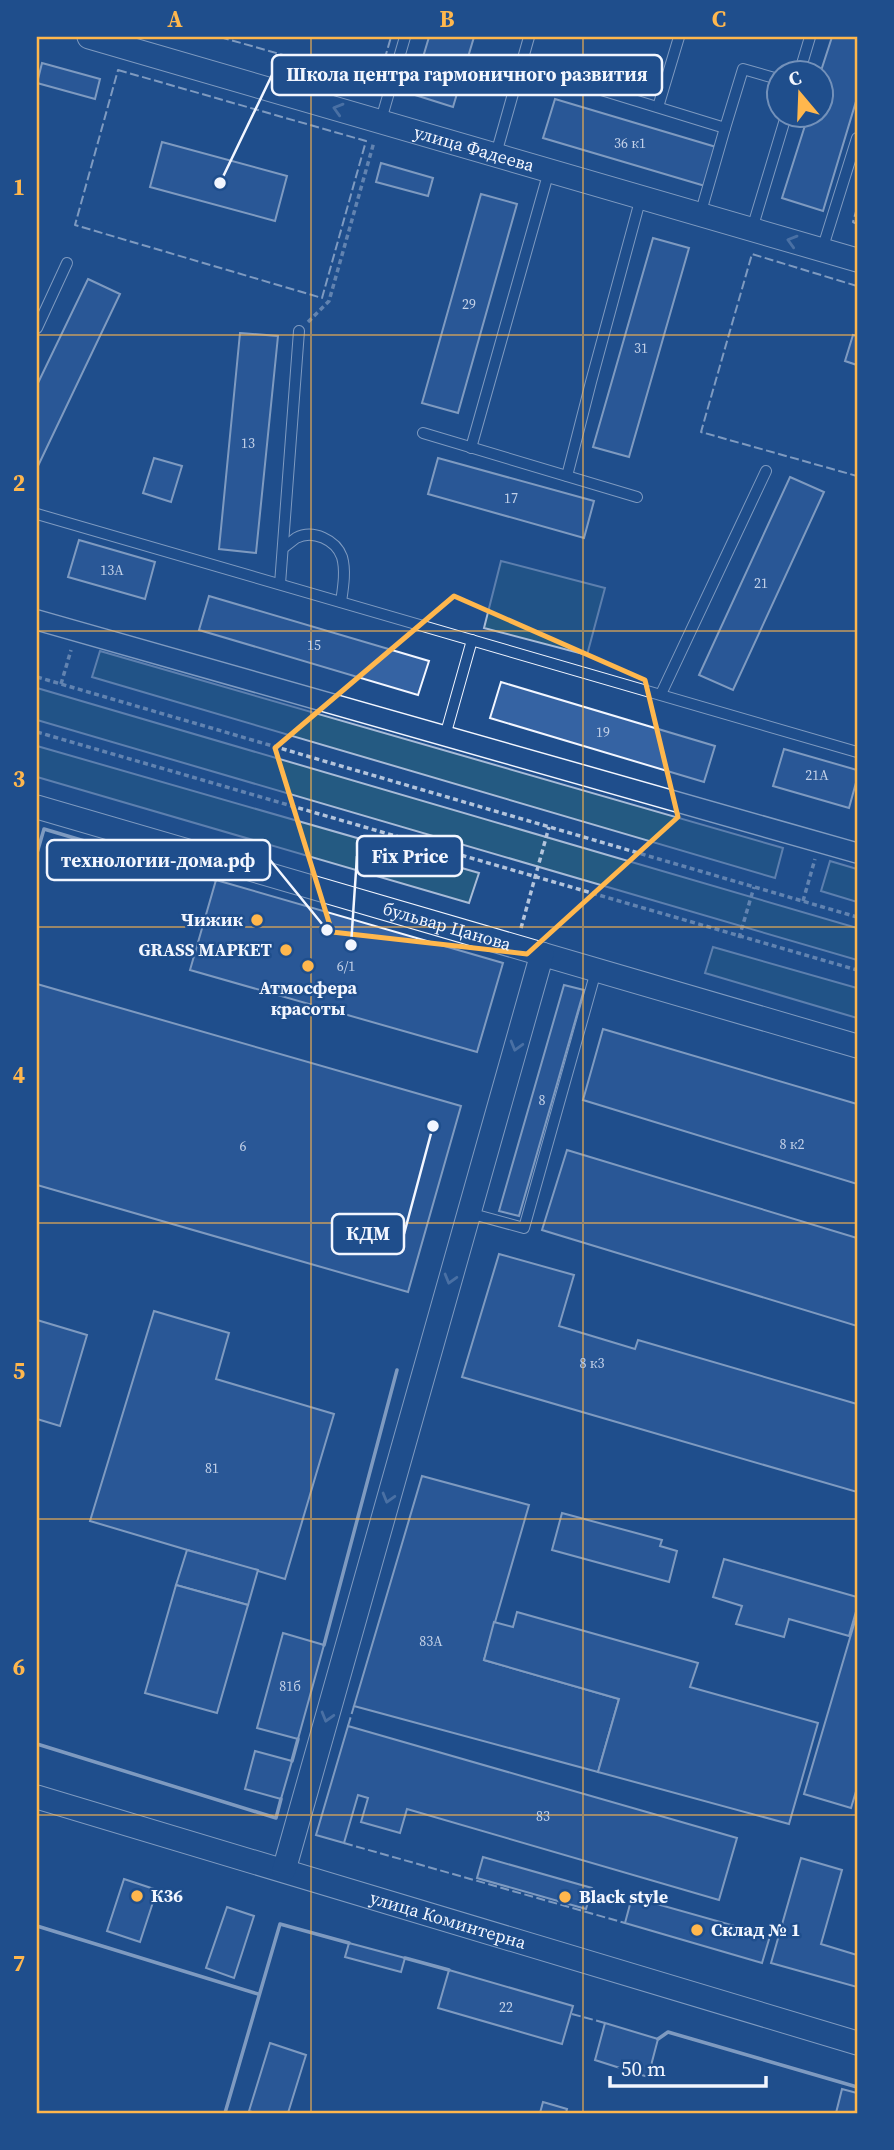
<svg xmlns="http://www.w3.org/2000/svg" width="894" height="2150" viewBox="0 0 894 2150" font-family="'Source Serif 4',serif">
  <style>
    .green { fill: #245a82; stroke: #a8bbd7; stroke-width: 2 }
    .building { fill: #3563a3; stroke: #f2f6ff; stroke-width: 2 }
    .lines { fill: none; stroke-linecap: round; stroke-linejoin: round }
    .service-casing { stroke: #f2f6ff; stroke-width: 12 }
    .minor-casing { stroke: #f2f6ff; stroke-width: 22 }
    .tertiary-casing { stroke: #f2f6ff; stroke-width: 25 }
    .path { stroke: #b3c4dc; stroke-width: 3.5; stroke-dasharray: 5 3.5; stroke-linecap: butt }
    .service { stroke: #1f4e8c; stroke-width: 10 }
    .minor { stroke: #1f4e8c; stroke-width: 19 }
    .tertiary { stroke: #1f4e8c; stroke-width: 23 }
    .fence { stroke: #f2f6ff; stroke-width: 2; stroke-dasharray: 9 3.5; stroke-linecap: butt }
    .wall { stroke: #f2f6ff; stroke-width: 3.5 }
    .oneway { stroke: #7e9ac0 }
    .marked { fill: none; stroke: #ffb74d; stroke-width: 5; stroke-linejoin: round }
    .grid { fill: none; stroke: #ffb74d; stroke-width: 2; stroke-opacity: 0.55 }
    .poi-dot { fill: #ffb74d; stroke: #1f4e8c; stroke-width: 2.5 }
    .labels { text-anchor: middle; stroke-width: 5; stroke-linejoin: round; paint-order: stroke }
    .number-label { font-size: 14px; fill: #c3d1e8 }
    .street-label { font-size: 18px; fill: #f2f6ff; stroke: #1f4e8c }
    .poi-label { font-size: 18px; font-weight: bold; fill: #f2f6ff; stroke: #1f4e8c; text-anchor: start }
    .leader { fill: none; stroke: #f2f6ff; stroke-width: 2.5 }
    .callout-dot { fill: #f2f6ff; stroke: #1f4e8c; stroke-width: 2.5 }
    .callout { fill: #1f4e8c; stroke: #f2f6ff; stroke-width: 2.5 }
    .callout-label { font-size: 19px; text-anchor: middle; font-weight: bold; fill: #f2f6ff }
    .neatline { fill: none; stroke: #ffb74d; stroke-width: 2.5 }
    .grid-label { font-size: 23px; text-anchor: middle; font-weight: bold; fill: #ffb74d }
  </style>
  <rect width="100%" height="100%" fill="#1f4e8c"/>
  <!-- green -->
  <g class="green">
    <polygon points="501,561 605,588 587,655 484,628"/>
    <polygon points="100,651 783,848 775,878 92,677"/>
    <polygon points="37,688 857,928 857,960 37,720"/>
    <polygon points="37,746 479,873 469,903 37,777"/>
    <polygon points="830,861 857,869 857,902 821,891"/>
    <polygon points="713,947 857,988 857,1018 705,973"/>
  </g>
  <!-- building -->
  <g class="building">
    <polygon points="429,37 474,37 453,107 412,94"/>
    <polygon points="832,37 857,37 857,98 823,211 782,198 808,116 820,116 820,74"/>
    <polygon points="42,63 100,79 95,99 37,83"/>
    <polygon points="555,99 716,147 705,186 543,138"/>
    <polygon points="162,142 287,176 275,221 150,187"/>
    <polygon points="381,163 433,178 428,196 376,182"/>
    <polygon points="481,194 517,204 458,413 422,403"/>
    <polygon points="653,238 689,248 629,457 593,447"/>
    <polygon points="88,279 120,294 37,468 37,385"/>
    <polygon points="240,333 278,336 256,553 219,549"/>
    <polygon points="853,335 857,336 857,365 845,361"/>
    <polygon points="154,458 182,466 171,502 143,493"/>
    <polygon points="438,458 594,501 584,538 428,494"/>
    <polygon points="790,477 824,492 733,690 699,675"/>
    <polygon points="79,540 155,562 145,599 68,577"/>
    <polygon points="209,596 429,661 418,695 199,630"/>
    <polygon points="501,682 715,746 704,782 490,718"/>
    <polygon points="784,749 857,770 857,779 849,808 773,786"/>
    <polygon points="216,880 503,963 477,1052 190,970"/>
    <polygon points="37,984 461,1106 408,1292 37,1185"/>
    <polygon points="564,985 584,990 519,1216 499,1211"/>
    <polygon points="603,1029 857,1104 857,1184 583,1100"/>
    <polygon points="567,1150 857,1238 857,1326 542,1230"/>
    <polygon points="499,1254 574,1275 559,1326 635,1349 638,1340 857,1404 857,1492 462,1377"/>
    <polygon points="154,1311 229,1333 216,1379 334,1414 285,1579 90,1521"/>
    <polygon points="37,1320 87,1335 60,1426 37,1419"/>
    <polygon points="422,1476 529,1505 484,1660 619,1699 598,1772 354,1706"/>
    <polygon points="562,1513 662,1540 660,1546 677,1551 669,1582 552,1550"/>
    <polygon points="187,1550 258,1570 248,1605 176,1585"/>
    <polygon points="724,1559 857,1597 857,1608 849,1636 789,1619 784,1637 736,1624 742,1606 713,1597"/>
    <polygon points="176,1585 248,1605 217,1713 145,1693"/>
    <polygon points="517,1612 698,1663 690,1687 818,1723 789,1824 598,1772 619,1699 484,1660 494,1622 513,1627"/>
    <polygon points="857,1614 857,1788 851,1808 804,1794"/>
    <polygon points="283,1633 324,1645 298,1739 257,1728"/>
    <polygon points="348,1726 737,1838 719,1900 407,1809 400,1833 361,1822 368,1798 358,1795 344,1843 316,1835"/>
    <polygon points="255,1751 292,1761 281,1799 245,1789"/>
    <polygon points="483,1857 592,1888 586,1909 477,1878"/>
    <polygon points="801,1858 842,1870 821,1944 857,1955 857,1987 771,1963"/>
    <polygon points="124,1879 157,1890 140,1942 107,1931"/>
    <polygon points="632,1897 770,1936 762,1963 625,1923"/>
    <polygon points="227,1907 254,1916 234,1978 206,1968"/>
    <polygon points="349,1943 405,1958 401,1972 345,1957"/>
    <polygon points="449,1970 573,2006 562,2044 438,2008"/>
    <polygon points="605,2023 658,2039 648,2077 595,2060"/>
    <polygon points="270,2043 306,2055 288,2113 255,2113 249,2111"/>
    <polygon points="842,2089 857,2093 857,2113 836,2113"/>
    <polygon points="543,2102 567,2109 566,2113 540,2113"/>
  </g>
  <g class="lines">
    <!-- service casing -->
    <g class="service-casing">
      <g id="service">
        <polyline points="520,65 725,128 743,69 778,79"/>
        <polyline points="799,74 810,37"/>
        <polyline points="658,107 679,37"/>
        <polyline points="381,120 405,37"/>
        <polyline points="496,154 529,37"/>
        <polyline points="700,215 725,128"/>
        <polyline points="752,229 786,116"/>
        <polyline points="822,250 857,138"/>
        <polyline points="37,328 67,263"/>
        <polyline points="423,433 637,497"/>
        <polyline points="471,448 549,171"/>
        <polyline points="567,476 591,382 641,197"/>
        <polyline points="37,514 857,752"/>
        <path d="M283 548C287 545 292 541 296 538 313 529 336 540 342 557 346 571 343 588 341 602"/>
        <polyline points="280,584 299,331"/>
        <polyline points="661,694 766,471"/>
        <polyline points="445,736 472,640"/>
        <polyline points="469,1213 524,1228 596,971"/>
      </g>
    </g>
    <!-- minor casing -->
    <g class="minor-casing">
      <polyline id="minor" points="37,620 857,853"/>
    </g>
    <!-- tertiary casing -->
    <g class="tertiary-casing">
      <g id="tertiary">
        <path id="s1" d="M89 37 857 260"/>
        <path id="s2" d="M37 807 857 1046"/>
        <path id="s3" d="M37 1797 857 2043"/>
        <polyline points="284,1870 542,954"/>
      </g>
    </g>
    <!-- path -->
    <g class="path">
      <polyline points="308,322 329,301 374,142"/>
      <polyline points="37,677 857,917"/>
      <polyline points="61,684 71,650"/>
      <polyline points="37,732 857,970"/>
      <polyline points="803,901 815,859"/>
      <polyline points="521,928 549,827"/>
      <polyline points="739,938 754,887"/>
    </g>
    <!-- service -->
    <use href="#service" class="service"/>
    <!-- minor -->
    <use href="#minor" class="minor"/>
    <!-- tertiary -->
    <use href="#tertiary" class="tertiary"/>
    <!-- fence -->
    <g class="fence">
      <polyline points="220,37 378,82 391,37"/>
      <polygon points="118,70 366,141 322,298 75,225"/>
      <polyline points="857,208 853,222 857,224"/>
      <polyline points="857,286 752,254 701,432 857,476"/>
      <polyline points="348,1726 354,1706"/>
      <polyline points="344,1843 625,1923"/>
      <polyline points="572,2014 605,2023"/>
    </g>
    <!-- wall -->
    <g class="wall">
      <polyline points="37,853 44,829 216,880"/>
      <polyline points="324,1645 397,1370"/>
      <polyline points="37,1744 276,1818 281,1799"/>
      <polyline points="292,1761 298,1739"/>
      <polyline points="37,1926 258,1994"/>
      <polyline points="405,1958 449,1970"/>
      <polyline points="658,2039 668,2032 857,2087"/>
      <polyline points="225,2113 280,1924 349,1943"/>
    </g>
  </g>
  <!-- one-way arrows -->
  <defs><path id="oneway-chevron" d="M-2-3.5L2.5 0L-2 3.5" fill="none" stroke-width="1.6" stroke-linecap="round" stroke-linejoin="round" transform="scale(1.75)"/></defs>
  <g class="oneway">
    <use href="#oneway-chevron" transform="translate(338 109) rotate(-164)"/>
    <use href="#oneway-chevron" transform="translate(792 241) rotate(-164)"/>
    <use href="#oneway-chevron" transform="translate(516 1046) rotate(106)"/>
    <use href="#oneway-chevron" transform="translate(450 1279) rotate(106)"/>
    <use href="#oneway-chevron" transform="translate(388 1498) rotate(106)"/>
    <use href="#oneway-chevron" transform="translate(327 1717) rotate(106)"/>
  </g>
  <!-- marked area -->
  <path d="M0 0H894V2150H0ZM454 596 645 680 678 817 527 954 332 932 275 748Z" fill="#1f4e8c" fill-opacity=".55" fill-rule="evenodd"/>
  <path class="marked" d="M454 596 645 680 678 817 527 954 332 932 275 748Z"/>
  <!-- grid -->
  <path class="grid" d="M311 37V2113M583 37V2113M37 335H857M37 631H857M37 927H857M37 1223H857M37 1519H857M37 1815H857"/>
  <!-- markers -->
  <g class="poi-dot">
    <circle cx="257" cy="920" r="7"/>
    <circle cx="286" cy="950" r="7"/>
    <circle cx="308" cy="966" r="7"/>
    <circle cx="137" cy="1896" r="7"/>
    <circle cx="565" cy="1897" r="7"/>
    <circle cx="697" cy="1930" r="7"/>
  </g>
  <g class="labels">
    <!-- number labels -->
    <g class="number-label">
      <text x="630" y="148">36 к1</text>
      <text x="469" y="309">29</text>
      <text x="641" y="353">31</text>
      <text x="248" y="448">13</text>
      <text x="511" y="503">17</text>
      <text x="112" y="575">13А</text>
      <text x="761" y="588">21</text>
      <text x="314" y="650">15</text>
      <text x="603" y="737">19</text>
      <text x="817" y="780">21А</text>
      <text x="346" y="971">6/1</text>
      <text x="542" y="1105">8</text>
      <text x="792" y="1149">8 к2</text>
      <text x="243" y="1151">6</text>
      <text x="592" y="1368">8 к3</text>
      <text x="212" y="1473">81</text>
      <text x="431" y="1646">83А</text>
      <text x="290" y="1691">81б</text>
      <text x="543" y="1821">83</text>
      <text x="506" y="2012">22</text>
    </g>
    <!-- street labels -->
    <g class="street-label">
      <text dy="6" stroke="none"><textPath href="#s1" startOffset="401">улица Фадеева</textPath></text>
      <text dy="6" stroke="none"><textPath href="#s2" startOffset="427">бульвар Цанова</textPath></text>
      <text dy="6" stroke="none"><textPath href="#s3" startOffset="429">улица Коминтерна</textPath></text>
    </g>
    <!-- poi labels -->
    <g class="poi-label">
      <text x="243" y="926" text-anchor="end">Чижик</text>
      <text x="272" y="956" text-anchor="end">GRASS МАРКЕТ</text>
      <text x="308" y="994" text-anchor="middle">Атмосфера<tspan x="308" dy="21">красоты</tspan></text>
      <text x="151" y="1902">К36</text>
      <text x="579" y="1903">Black style</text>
      <text x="711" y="1936">Склад № 1</text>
    </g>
  </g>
  <!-- callouts -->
  <path class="leader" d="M220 183L272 75M351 945L357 856M327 930L270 860M433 1126L404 1234"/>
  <g class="callout-dot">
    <circle cx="220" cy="183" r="7"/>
    <circle cx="351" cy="945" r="7"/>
    <circle cx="327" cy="930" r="7"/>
    <circle cx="433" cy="1126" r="7"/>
  </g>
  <g class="callout">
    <rect x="272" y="55" width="390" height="40" rx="7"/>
    <rect x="357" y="836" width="105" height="40" rx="7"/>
    <rect x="47" y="840" width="223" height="40" rx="7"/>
    <rect x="332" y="1214" width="72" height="40" rx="7"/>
  </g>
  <g class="callout-label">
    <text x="467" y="81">Школа центра гармоничного развития</text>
    <text x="410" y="863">Fix Price</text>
    <text x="158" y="867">технологии-дома.рф</text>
    <text x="368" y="1240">КДМ</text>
  </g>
  <!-- border -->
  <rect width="894" height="2150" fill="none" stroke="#1f4e8c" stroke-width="77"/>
  <!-- north arrow -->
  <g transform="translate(800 94) rotate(341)"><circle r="33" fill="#1f4e8c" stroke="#7391ba" stroke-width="2"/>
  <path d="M0-5L12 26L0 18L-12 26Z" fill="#ffb74d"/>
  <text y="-10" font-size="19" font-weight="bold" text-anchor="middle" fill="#f2f6ff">С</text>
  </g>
  <!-- scale -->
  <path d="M610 2076v10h156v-10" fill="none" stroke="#f2f6ff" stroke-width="3.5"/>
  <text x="621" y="2076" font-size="21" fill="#f2f6ff" stroke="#1f4e8c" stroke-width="5" paint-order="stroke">50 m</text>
  <rect x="38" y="38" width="818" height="2074" class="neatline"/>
  <g class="grid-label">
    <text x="175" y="27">A</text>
    <text x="447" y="27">B</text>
    <text x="719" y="27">C</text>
    <text x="19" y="195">1</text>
    <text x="19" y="491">2</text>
    <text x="19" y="787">3</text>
    <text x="19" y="1083">4</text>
    <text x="19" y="1379">5</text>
    <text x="19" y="1675">6</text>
    <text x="19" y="1971">7</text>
  </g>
</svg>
